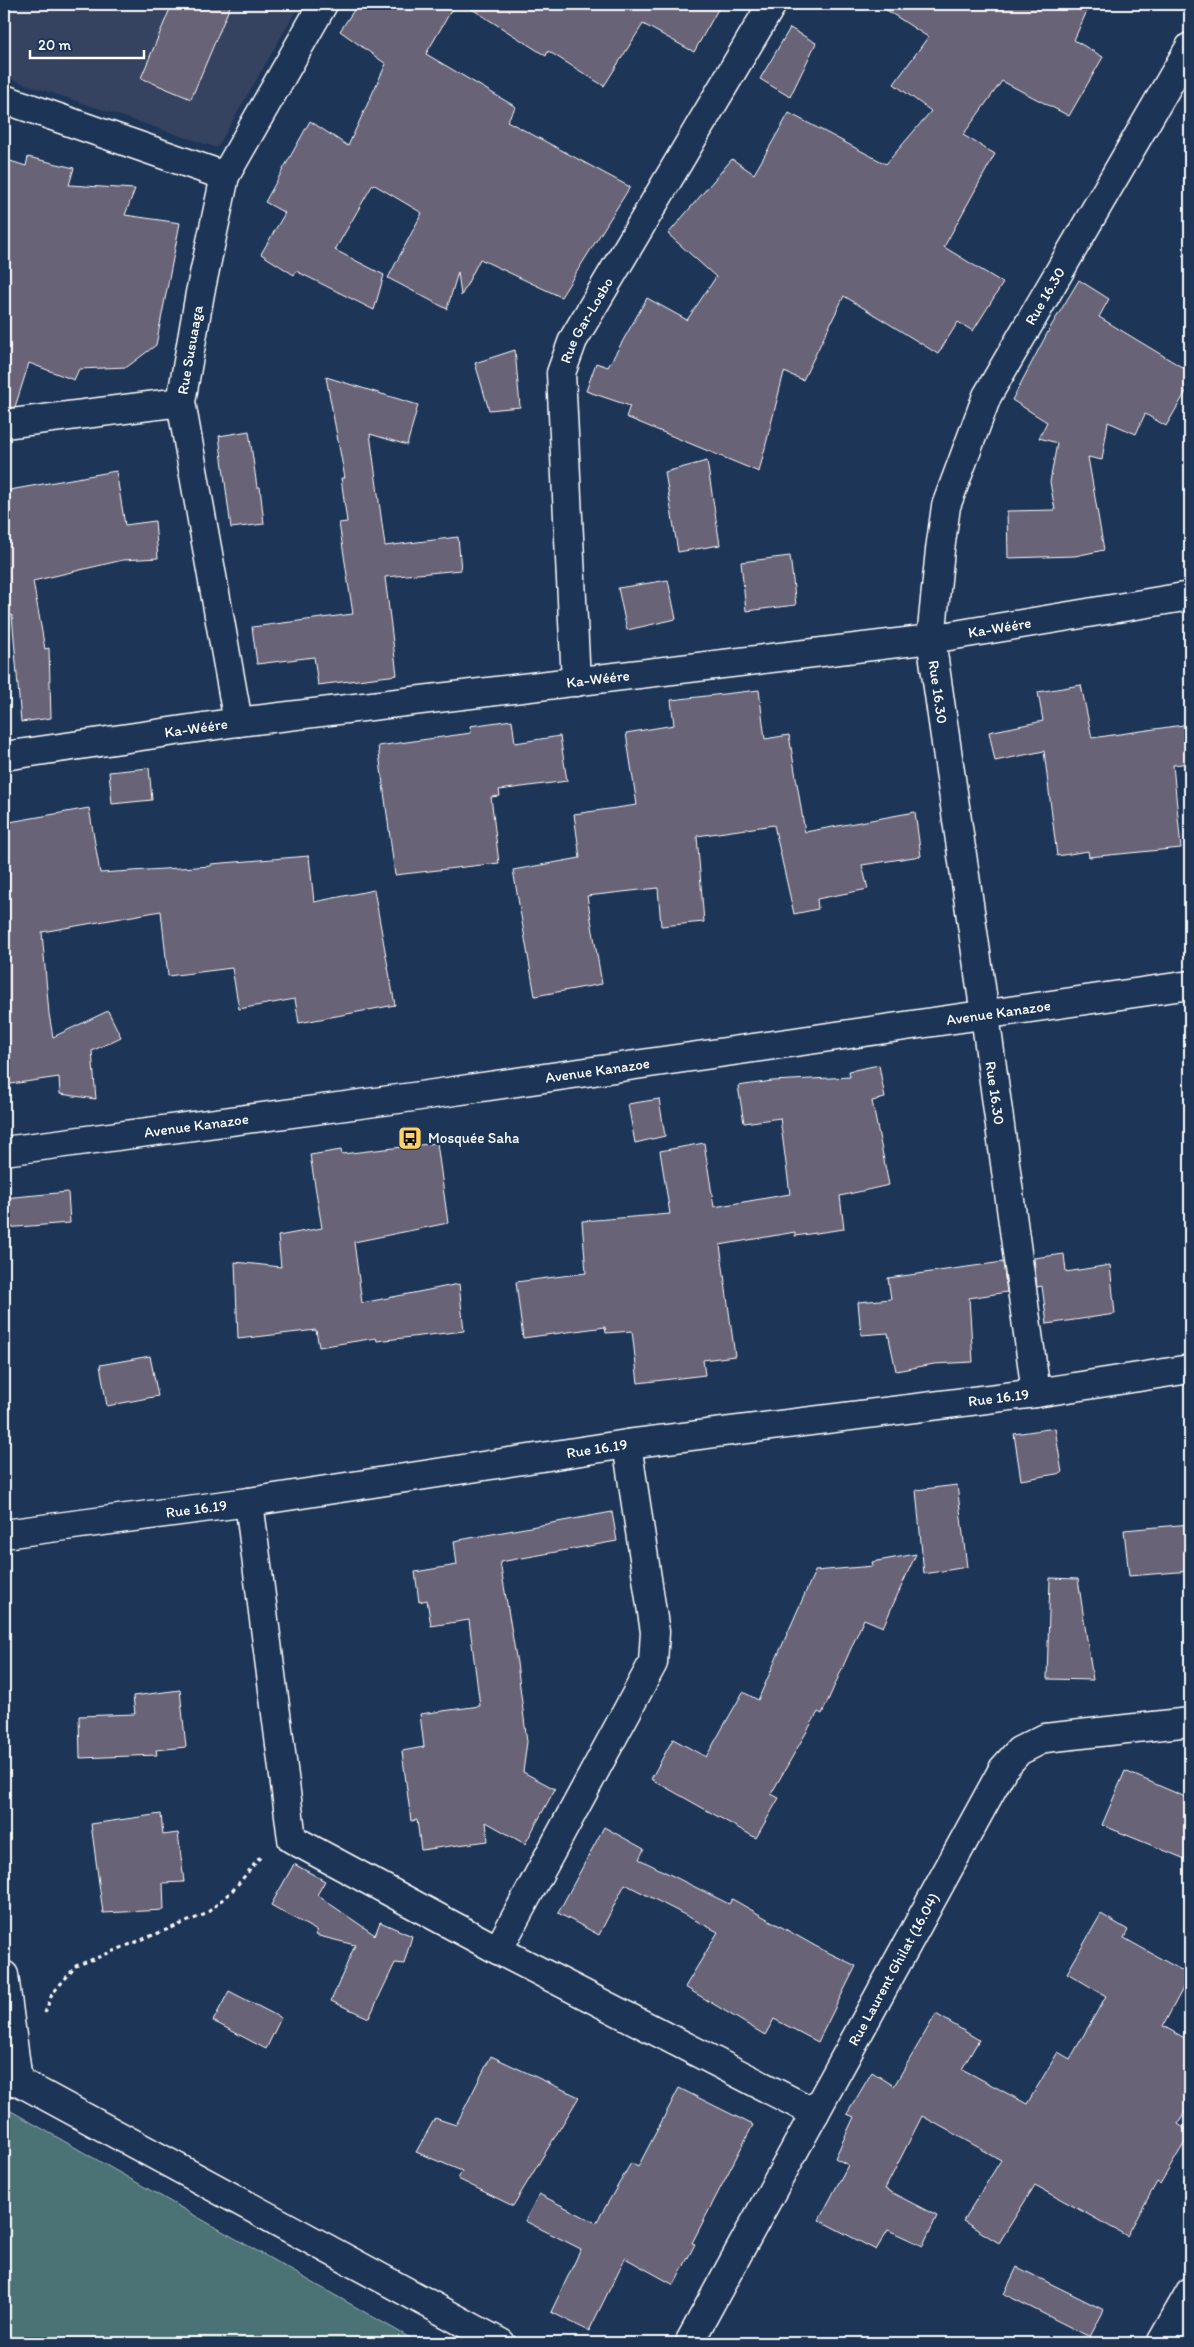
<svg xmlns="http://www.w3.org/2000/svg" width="1194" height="2347" viewBox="0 0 1194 2347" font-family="Itim,sans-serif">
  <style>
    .built { fill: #344361 }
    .green { fill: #4c7376; stroke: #a6b9ba }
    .building { fill: #696378; stroke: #fff }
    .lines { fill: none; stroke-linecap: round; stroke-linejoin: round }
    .street-casing { stroke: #fff; stroke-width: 31 }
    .secondary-casing { stroke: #fff; stroke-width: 31 }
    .path { stroke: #fff; stroke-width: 3; stroke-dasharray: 4 4; stroke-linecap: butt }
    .street { stroke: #1d3557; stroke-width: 28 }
    .secondary { stroke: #1d3557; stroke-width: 28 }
    .labels { text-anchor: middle; stroke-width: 5; stroke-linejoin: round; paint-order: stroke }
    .street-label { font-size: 15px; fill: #fff; stroke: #1d3557 }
    .poi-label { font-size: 15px; fill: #fff; stroke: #1d3557; text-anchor: start }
  </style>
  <rect width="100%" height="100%" fill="#1d3557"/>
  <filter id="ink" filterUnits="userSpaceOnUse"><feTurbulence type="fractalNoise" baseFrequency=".02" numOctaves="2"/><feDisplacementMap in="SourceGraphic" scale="10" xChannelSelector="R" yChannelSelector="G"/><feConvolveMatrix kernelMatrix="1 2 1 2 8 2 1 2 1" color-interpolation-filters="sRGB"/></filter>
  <g filter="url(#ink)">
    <!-- built -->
    <polygon class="built" points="4,4 300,4 217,148 4,77"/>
    <!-- green -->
    <polygon class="green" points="4,2107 419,2343 4,2343"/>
    <!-- building -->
    <g class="building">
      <polygon points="172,4 231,4 191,99 141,78"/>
      <polygon points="358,4 455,4 426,54 516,107 507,121 630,187 561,297 480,259 461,296 458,272 447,309 388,278 422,213 373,184 335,250 384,275 374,310 296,271 294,275 261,254 285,213 265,202 310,121 348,146 386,64 340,31"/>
      <polygon points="464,4 721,4 694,52 643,24 604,86 548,51 546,56"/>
      <polygon points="877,4 1090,4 1074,40 1103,57 1069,116 1002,81 963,135 995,154 944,247 1003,283 973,331 958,322 938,354 844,296 803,380 784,372 759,472 626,417 630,406 586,391 596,363 608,367 647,298 687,320 716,277 668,234 732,159 754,174 789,113 886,164 931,111 894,84 928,37"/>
      <polygon points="790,28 816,43 790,97 760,79"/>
      <polygon points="28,157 74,168 69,185 135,189 125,215 180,223 156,345 127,367 79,369 74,380 29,363 15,407 4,408 4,159 26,166"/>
      <polygon points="1079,280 1109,299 1099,317 1190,372 1190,385 1166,426 1145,414 1136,434 1108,422 1102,460 1088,457 1104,550 1075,556 1008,558 1007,511 1055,510 1050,482 1057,443 1039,438 1047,422 1012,400 1050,328"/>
      <polygon points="515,350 520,407 489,410 475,363"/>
      <polygon points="326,377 418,405 407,445 370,434 385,546 458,537 461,570 385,577 397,675 318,685 314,657 257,664 252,627 353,614 339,523 347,522 341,478 345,478"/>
      <polygon points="249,431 257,487 260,487 264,524 231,528 219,436"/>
      <polygon points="707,461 720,545 678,552 665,472"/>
      <polygon points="116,471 125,525 155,521 158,558 123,560 33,581 45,649 49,648 51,718 21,722 12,615 7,616 4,598 4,491"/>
      <polygon points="790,556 796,605 746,611 741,562"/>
      <polygon points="668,580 676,619 627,630 618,588"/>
      <polygon points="1081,685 1092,738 1190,724 1190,763 1173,765 1181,848 1089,857 1088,851 1057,856 1044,751 995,761 989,732 1043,721 1038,692"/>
      <polygon points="759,690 765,739 789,735 805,832 915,812 921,856 862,865 868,889 817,899 818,909 794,914 774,825 697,836 704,922 661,926 658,888 587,896 602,984 535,996 513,870 580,858 574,814 637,805 626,733 674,725 671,700"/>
      <polygon points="512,720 515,743 560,736 567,781 499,790 500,796 491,797 499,863 395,875 378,746 471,733 470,726"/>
      <polygon points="149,768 152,800 112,804 109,772"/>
      <polygon points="89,808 100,873 211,866 211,864 309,856 314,902 374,890 395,1005 299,1023 295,999 239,1009 232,968 168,976 161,911 42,932 49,1014 53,1037 108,1011 121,1037 92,1051 96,1099 60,1094 59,1077 4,1085 4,1001 7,1000 4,956 4,823"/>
      <polygon points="879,1065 885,1098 872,1101 889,1185 840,1196 844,1229 795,1236 795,1232 720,1245 735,1356 703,1360 705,1375 638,1383 632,1331 606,1333 605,1327 523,1338 516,1282 586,1273 582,1221 670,1214 660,1151 704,1143 714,1207 790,1194 780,1118 744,1123 738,1086 772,1081 850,1077 849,1071"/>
      <polygon points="659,1099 665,1136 635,1143 628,1104"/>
      <polygon points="437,1143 448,1223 354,1242 362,1303 459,1284 464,1331 377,1341 376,1338 319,1347 316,1330 238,1339 235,1262 281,1267 278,1236 322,1228 310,1155 341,1150 342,1154"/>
      <polygon points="68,1192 70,1223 4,1228 4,1198"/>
      <polygon points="1064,1254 1066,1272 1110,1265 1115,1314 1047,1324 1042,1286 1037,1287 1034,1258"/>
      <polygon points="1003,1262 1007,1292 969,1298 973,1362 934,1364 896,1371 888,1333 861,1335 858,1302 891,1299 888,1278"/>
      <polygon points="150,1356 158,1396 107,1406 100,1365"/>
      <polygon points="1055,1428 1062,1473 1021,1480 1014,1434"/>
      <polygon points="957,1485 967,1567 924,1574 916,1490"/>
      <polygon points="612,1512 617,1541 500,1562 517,1663 527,1742 523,1772 555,1789 525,1844 486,1822 488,1841 421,1850 417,1820 411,1821 402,1751 424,1747 420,1714 480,1706 469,1620 431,1626 427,1600 419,1602 415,1572 457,1565 454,1541"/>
      <polygon points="1190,1524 1190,1571 1129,1576 1124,1530"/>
      <polygon points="916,1554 883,1627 864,1619 822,1714 818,1712 771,1794 779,1798 756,1838 651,1779 673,1739 706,1757 743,1692 758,1700 815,1571 873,1566 872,1562"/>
      <polygon points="1050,1578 1078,1579 1093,1680 1047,1679"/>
      <polygon points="180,1690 186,1747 156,1750 157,1755 80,1758 79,1716 135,1714 133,1696"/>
      <polygon points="1125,1771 1190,1799 1190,1861 1102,1825"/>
      <polygon points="161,1814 163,1835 178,1833 184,1882 163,1883 164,1910 103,1913 91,1824"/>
      <polygon points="604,1827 644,1849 639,1859 729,1904 732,1899 817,1947 856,1966 818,2042 774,2019 765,2035 685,1987 718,1932 625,1884 599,1935 558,1913"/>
      <polygon points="294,1864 325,1881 317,1895 375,1935 380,1922 412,1936 404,1964 395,1963 369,2018 331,2001 355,1945 315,1935 317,1931 271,1905"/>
      <polygon points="1101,1914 1128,1930 1124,1938 1190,1975 1163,2026 1190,2041 1190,2104 1178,2124 1190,2132 1190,2134 1160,2184 1157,2182 1127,2236 1035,2185 999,2243 963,2221 1001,2160 922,2116 885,2189 937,2216 923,2246 888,2230 876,2250 819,2220 848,2165 835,2158 854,2117 847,2114 872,2072 894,2086 936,2014 979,2040 962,2069 1027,2104 1058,2052 1070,2059 1106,1996 1067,1973"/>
      <polygon points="229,1991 281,2018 266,2049 213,2021"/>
      <polygon points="491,2056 579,2097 513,2206 458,2179 462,2171 416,2152 435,2118 456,2125"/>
      <polygon points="679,2088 753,2125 692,2243 695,2244 674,2285 625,2258 589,2331 551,2312 581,2249 525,2221 539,2194 596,2223 631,2163 638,2167"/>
      <polygon points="1017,2267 1104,2310 1090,2337 1004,2294"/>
    </g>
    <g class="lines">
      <!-- street casing -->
      <g class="street-casing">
        <g id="street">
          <polyline points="4,99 225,176"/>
          <polyline points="4,424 181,402"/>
          <path id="s1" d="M576 682 561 373 573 340 772 4"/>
          <path id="s2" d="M238 722 181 402 200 293 225 176 323 4"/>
          <path id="s3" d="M4 756 238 722 931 639 1190 596"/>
          <path id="s4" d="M1036 1393 985 1015 931 639 940 550 946 506 987 396 1190 47"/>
          <polyline points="249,1502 292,1839 498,1950 815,2113"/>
          <path id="s5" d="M4 1534 249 1502 627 1444 1036 1393 1190 1369"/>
          <polyline points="498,1950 653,1663 655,1632 627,1444"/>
          <polyline points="4,1975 18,2081"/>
          <polyline points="4,2083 18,2081 501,2343"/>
          <polyline points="1174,2321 1190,2331"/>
          <path id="s6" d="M689 2343 1003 1769 1019 1751 1045 1738 1190 1722"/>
        </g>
      </g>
      <!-- secondary casing -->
      <g class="secondary-casing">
        <g id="secondary">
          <path id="s7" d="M4 1151 413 1097 1190 985"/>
          <polyline points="1161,2343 1190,2292"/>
        </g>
      </g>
      <!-- path -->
      <polyline class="path" points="45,2013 52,1994 76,1966 206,1914 234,1889 262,1855"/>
      <!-- street -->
      <use href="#street" class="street"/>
      <!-- secondary -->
      <use href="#secondary" class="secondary"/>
    </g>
  </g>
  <!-- icons -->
  <defs>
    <g id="bus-square" transform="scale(1.25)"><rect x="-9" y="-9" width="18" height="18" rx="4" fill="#ffd166" stroke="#1d3557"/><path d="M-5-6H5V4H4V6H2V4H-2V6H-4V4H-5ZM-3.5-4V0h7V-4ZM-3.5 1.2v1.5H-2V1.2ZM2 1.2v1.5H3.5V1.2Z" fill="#111"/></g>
  </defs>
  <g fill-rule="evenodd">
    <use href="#bus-square" x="410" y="1138"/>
  </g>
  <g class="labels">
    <!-- street labels -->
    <g class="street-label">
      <text dy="5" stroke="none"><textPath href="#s4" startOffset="1128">Rue 16.30</textPath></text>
      <text dy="5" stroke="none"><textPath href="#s1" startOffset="368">Rue Gar-Losbo</textPath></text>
      <text dy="5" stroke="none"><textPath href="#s2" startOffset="378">Rue Susuaaga</textPath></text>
      <text dy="5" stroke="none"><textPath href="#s3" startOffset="1004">Ka-Wéére</textPath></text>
      <text dy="5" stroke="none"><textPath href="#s3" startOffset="599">Ka-Wéére</textPath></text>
      <text transform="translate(938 692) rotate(82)" y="5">Rue 16.30</text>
      <text dy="5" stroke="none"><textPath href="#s3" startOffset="194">Ka-Wéére</textPath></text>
      <text dy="5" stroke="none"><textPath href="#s7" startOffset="1004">Avenue Kanazoe</textPath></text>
      <text dy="5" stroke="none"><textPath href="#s7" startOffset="599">Avenue Kanazoe</textPath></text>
      <text transform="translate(995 1093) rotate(82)" y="5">Rue 16.30</text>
      <text dy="5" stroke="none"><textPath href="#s7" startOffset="194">Avenue Kanazoe</textPath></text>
      <text dy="5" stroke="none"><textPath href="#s5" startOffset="1004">Rue 16.19</textPath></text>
      <text dy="5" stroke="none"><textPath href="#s5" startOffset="599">Rue 16.19</textPath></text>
      <text dy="5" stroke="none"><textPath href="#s5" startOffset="194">Rue 16.19</textPath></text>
      <text dy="5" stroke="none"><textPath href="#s6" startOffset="426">Rue Laurent Ghilat (16.04)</textPath></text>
    </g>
    <!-- poi labels -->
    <g class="poi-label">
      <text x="428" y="1143">Mosquée Saha</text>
    </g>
  </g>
  <!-- margin -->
  <rect width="1194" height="2347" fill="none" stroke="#1d3557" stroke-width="20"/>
  <rect x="10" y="10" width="1174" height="2327" fill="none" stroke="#fff" stroke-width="2" filter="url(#ink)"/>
  <!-- scale -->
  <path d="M30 50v8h114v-8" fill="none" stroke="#ffffff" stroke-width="2.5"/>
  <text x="38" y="50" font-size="15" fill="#ffffff" stroke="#1d3557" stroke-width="4" paint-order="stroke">20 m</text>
</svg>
